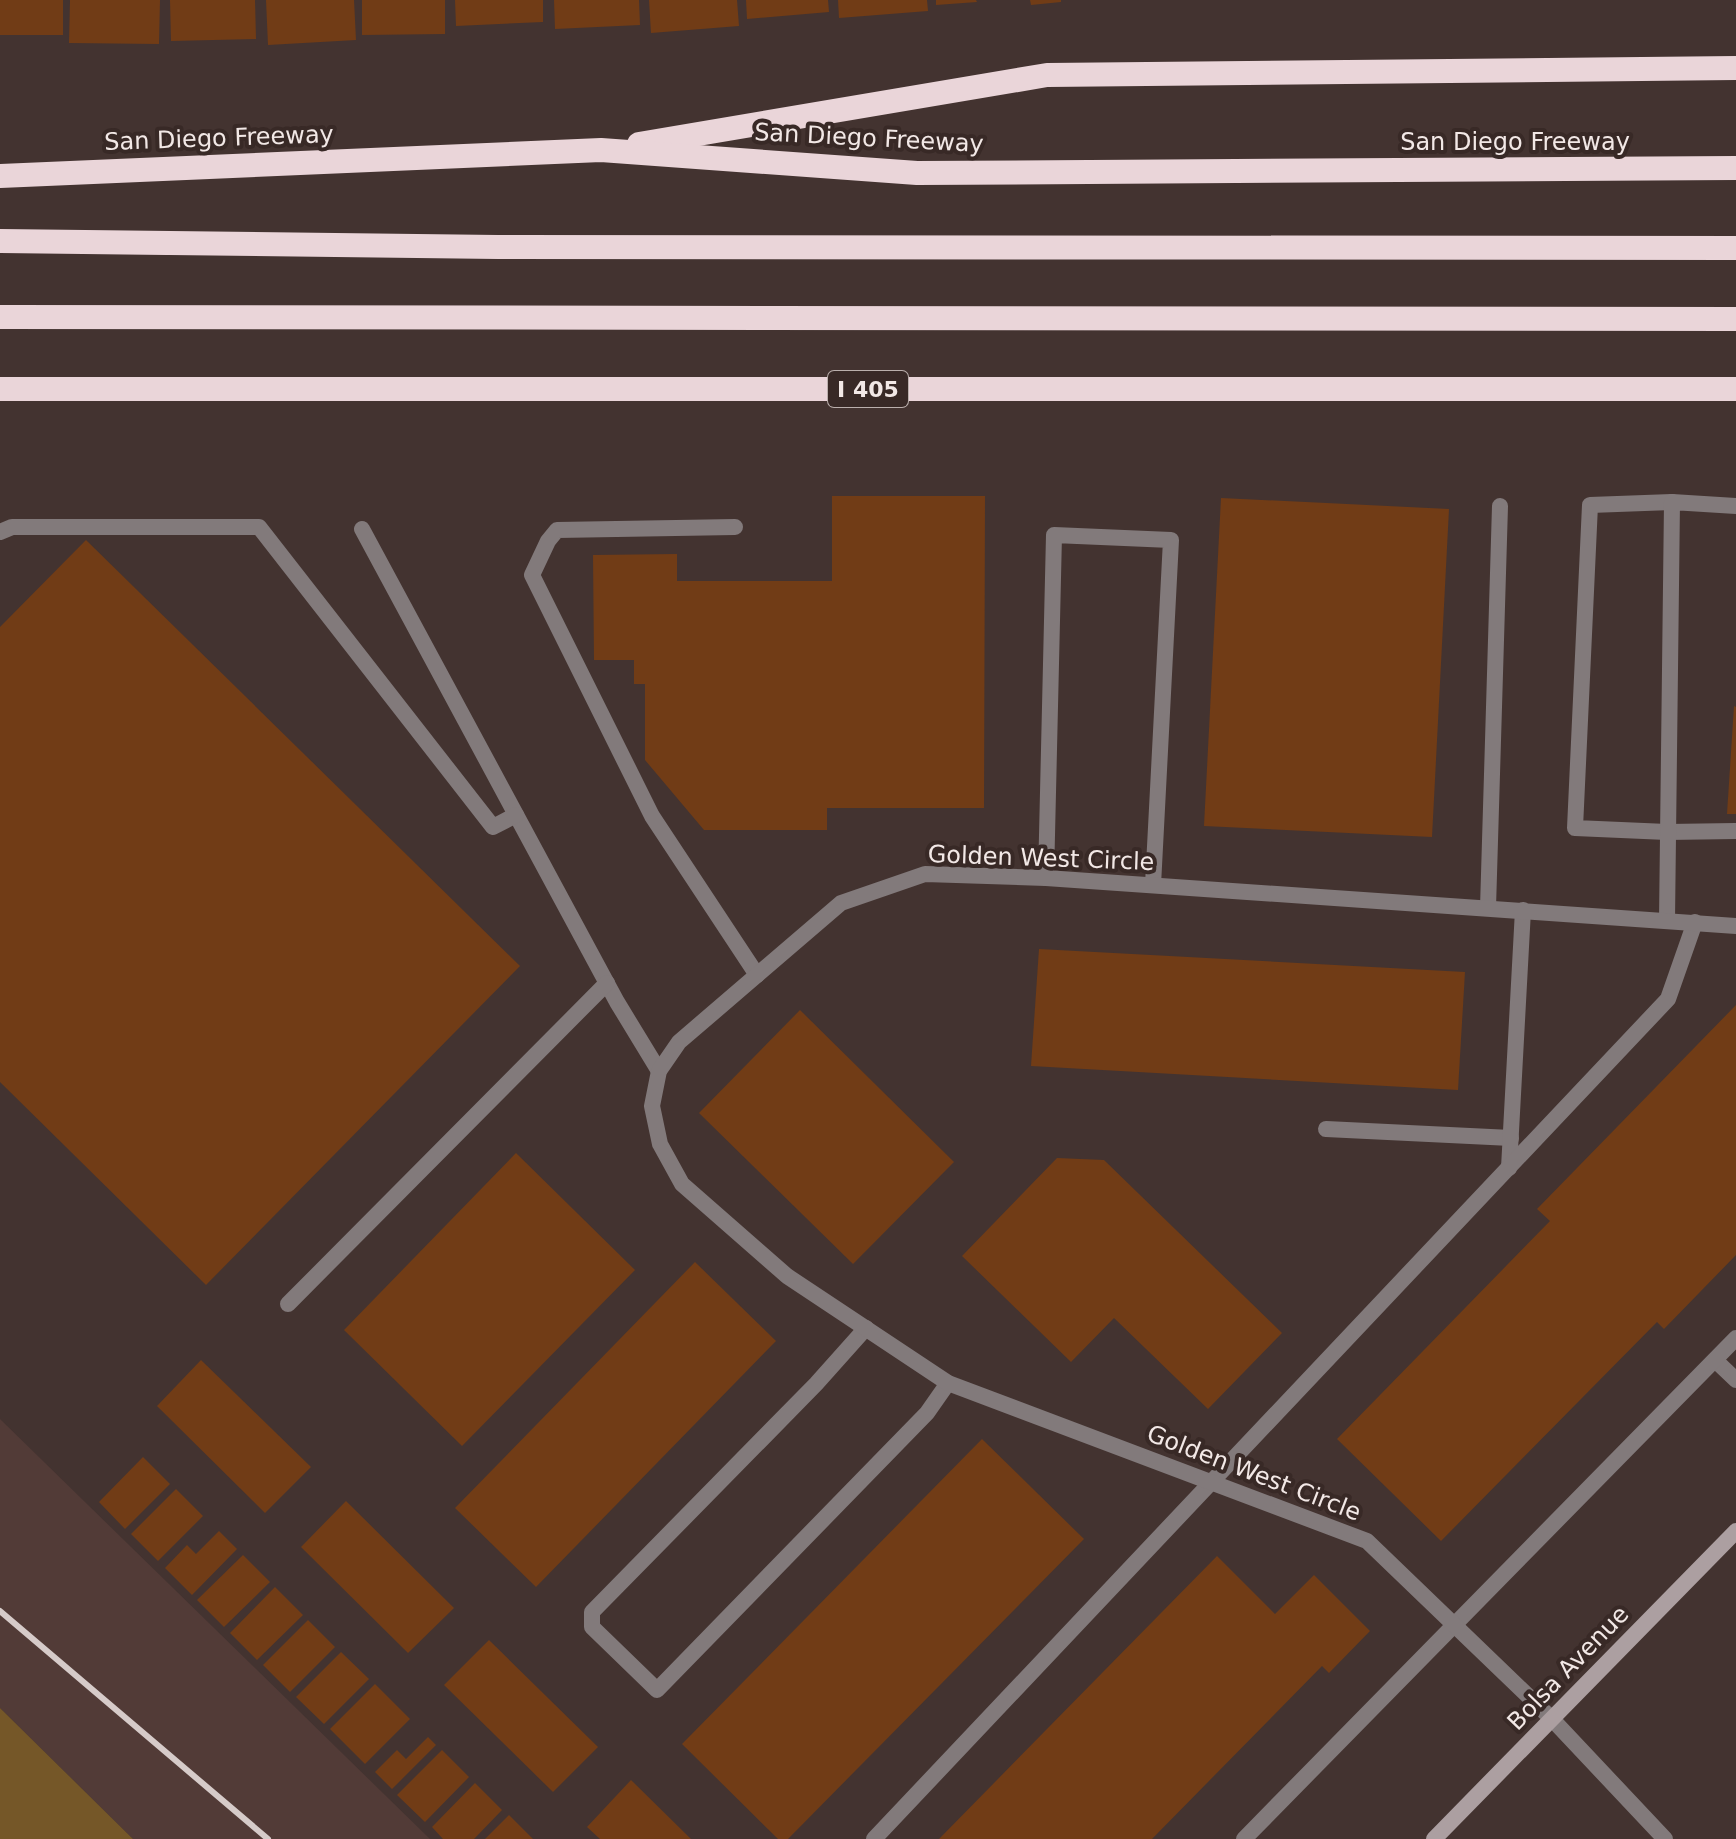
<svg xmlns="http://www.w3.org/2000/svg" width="1736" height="1839" viewBox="0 0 1736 1839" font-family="'DejaVu Sans',sans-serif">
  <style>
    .built { fill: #523b37 }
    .green { fill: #755728 }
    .building { fill: #713c16 }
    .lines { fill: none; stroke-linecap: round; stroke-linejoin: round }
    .service { stroke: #827a7b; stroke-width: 16 }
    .minor { stroke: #827a7b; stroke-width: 16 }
    .secondary { stroke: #ac9fa1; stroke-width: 16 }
    .motorway { stroke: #ead5d9; stroke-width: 24 }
    .rail { stroke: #d6cbc9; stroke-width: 6 }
    .labels { text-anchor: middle; stroke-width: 8; stroke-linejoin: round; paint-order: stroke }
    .shield { fill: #382926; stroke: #baafac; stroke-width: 2 }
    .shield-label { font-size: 22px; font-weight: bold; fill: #f2e8e6 }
    .street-label { font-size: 24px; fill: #f2e8e6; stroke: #382926 }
  </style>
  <rect width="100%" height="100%" fill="#433330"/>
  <!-- built -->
  <polygon class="built" points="0,1419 430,1839 133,1839 0,1708"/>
  <!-- green -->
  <polygon class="green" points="0,1708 133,1839 0,1839"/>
  <!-- building -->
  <g class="building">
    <rect x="0" y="0" width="63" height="35"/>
    <polygon points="70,0 160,0 159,44 69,43"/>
    <polygon points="170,0 255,0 256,39 171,41"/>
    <polygon points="266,0 354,0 356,40 268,45"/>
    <polygon points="362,0 445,0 445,34 362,35"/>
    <polygon points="455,0 543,0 543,22 456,26"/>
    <polygon points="554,0 639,0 640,25 555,29"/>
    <polygon points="649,0 737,0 739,26 651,33"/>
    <polygon points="746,0 828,0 829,12 747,19"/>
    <polygon points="838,0 927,0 928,11 839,18"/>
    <polygon points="936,0 976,0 977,2 936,5"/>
    <polygon points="1030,0 1061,0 1061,2 1031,5"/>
    <polygon points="832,496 985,496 984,808 827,808 827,830 704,830 645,760 645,684 634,684 634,660 594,660 593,555 677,554 677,581 832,581"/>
    <polygon points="1221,498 1449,509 1432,837 1204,826"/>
    <polygon points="86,540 520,966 206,1285 0,1082 0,627"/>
    <polygon points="1734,706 1736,707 1736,814 1727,814"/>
    <polygon points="1039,949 1465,972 1458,1090 1031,1066"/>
    <polygon points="1736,1005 1736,1255 1664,1329 1657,1322 1441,1541 1337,1439 1550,1221 1537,1209"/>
    <polygon points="800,1010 954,1162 853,1264 699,1113"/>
    <polygon points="516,1153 635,1270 462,1446 344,1330"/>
    <polygon points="1057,1158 1104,1160 1282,1333 1208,1409 1114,1318 1071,1362 962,1256"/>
    <polygon points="695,1262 776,1341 536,1587 455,1508"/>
    <polygon points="201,1360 311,1467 265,1513 157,1406"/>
    <polygon points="982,1439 1084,1539 788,1839 778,1839 682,1744"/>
    <polygon points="143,1457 170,1484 125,1529 99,1502"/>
    <polygon points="176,1489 203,1516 158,1561 131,1534"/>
    <polygon points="346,1501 454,1608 408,1653 301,1547"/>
    <polygon points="219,1531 237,1549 192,1595 165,1568 187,1545 196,1554"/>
    <polygon points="243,1555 270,1582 224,1627 197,1600"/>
    <polygon points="1217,1556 1275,1614 1314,1575 1370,1631 1329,1673 1322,1666 1152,1839 939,1839"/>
    <polygon points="275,1587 303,1615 257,1660 230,1633"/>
    <polygon points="308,1620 335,1647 290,1692 263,1665"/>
    <polygon points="489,1640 598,1747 553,1792 444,1685"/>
    <polygon points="341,1652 369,1679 324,1724 296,1697"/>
    <polygon points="375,1684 410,1719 365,1764 330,1729"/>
    <polygon points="428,1737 436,1745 392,1789 375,1772 397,1750 406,1759"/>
    <polygon points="442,1750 469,1777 425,1822 397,1795"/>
    <polygon points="631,1780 691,1839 600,1839 587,1827"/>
    <polygon points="475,1783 502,1810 474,1839 443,1839 432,1827"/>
    <polygon points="509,1815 533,1839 485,1839"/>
  </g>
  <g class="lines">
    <!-- service -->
    <g class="service">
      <polyline points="1672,502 1590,505 1575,828 1667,832 1736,831"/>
      <polyline points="735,527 557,530 548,541 532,575 652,816 757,975"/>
      <polyline points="362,529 617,1002 659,1071"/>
      <polyline points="0,532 12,527 259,527 493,827 516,815"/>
      <polyline points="1046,878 1054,535 1171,540 1153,885"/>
      <polyline points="1488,908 1500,506"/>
      <polyline points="1667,920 1672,502 1736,506"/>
      <polyline points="1326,1129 1511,1138"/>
      <polyline points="1509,1168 1523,910"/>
      <polyline points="288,1304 607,983"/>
      <polyline points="866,1328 816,1384 592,1612 592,1627 657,1690 927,1413 948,1383"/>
      <polyline points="1715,1360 1736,1380"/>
      <polyline points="1552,1719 1665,1839"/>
      <polyline points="874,1839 1668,999 1695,922"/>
      <polyline points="1244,1839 1736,1338"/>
    </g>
    <!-- minor -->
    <polyline class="minor" points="1552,1719 1367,1541 948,1383 787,1276 682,1184 660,1144 652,1106 659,1071 679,1042 841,903 925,874 1046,878 1736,926"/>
    <!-- secondary -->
    <polyline class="secondary" points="1434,1839 1736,1531"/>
    <!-- motorway -->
    <g class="motorway">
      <polyline points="639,144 1047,75 1736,68"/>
      <polyline points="0,176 601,150 917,173 1736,168"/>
      <polyline points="0,241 498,247 1736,248"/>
      <polyline points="0,317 1736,319"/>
      <polyline points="0,389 1736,389"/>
    </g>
    <!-- rail -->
    <polyline class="rail" points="0,1611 268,1839"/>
  </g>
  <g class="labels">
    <!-- shield labels -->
    <rect class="shield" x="828" y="371" width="80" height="36" rx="6"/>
    <g class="shield-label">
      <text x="868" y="397">I 405</text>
    </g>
    <!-- street labels -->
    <g class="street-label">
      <text transform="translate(219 138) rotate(-2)" y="8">San Diego Freeway</text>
      <text transform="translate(869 138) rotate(3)" y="8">San Diego Freeway</text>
      <text x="1515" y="150">San Diego Freeway</text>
      <text transform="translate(1041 858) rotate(2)" y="8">Golden West Circle</text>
      <text transform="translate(1254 1473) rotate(21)" y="8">Golden West Circle</text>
      <text transform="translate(1568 1668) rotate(-46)" y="8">Bolsa Avenue</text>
    </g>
  </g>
</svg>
